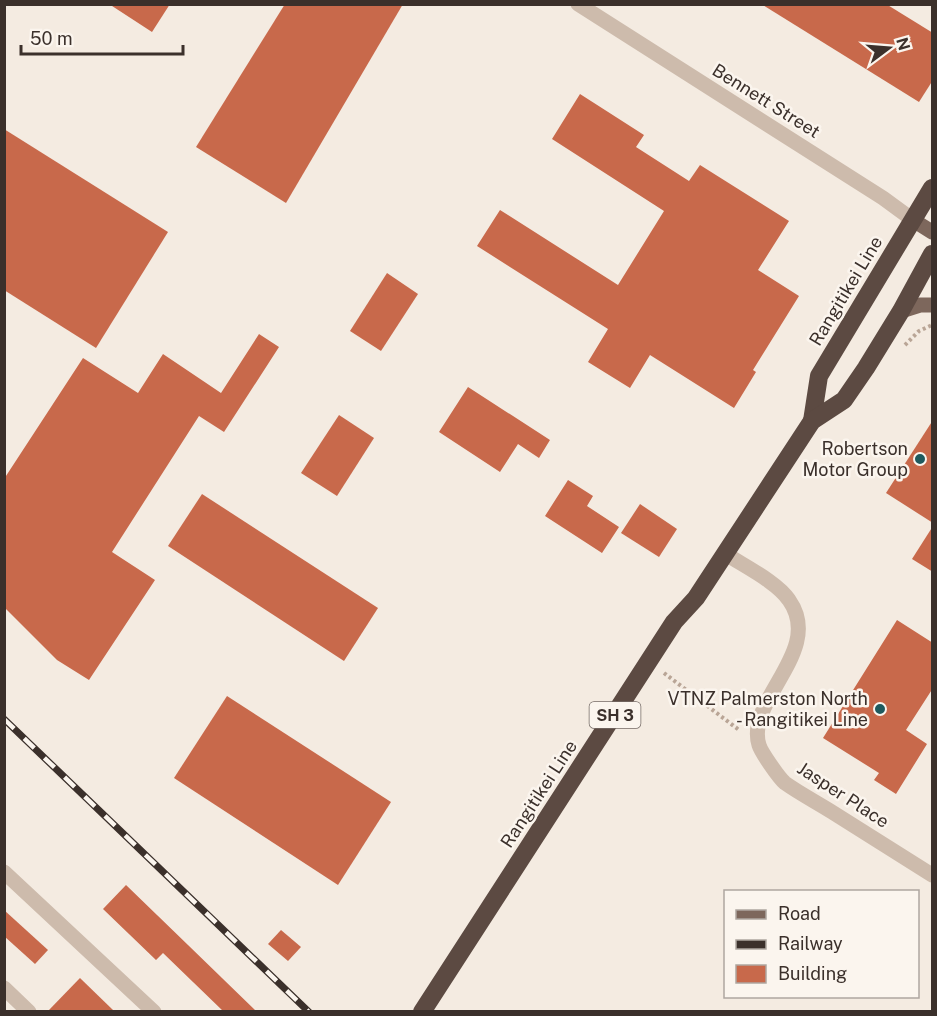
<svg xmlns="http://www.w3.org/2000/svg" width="937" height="1016" viewBox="0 0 937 1016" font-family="'Public Sans',sans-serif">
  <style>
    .building { fill: #c8694b }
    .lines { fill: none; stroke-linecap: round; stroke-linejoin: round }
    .path { stroke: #b9a596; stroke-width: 4; stroke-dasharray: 3 3; stroke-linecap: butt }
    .minor { stroke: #cdbbac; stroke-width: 15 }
    .major { stroke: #7d675c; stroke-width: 15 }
    .highway { stroke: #5c4a42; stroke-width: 18 }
    .rail-casing { stroke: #3b302b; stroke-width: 7 }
    .rail { stroke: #fbf5ee; stroke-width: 4.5; stroke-dasharray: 14; stroke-linecap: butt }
    .poi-dot { fill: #1f5a5e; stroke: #fbf5ee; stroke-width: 2 }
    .labels { text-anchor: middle; stroke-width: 5; stroke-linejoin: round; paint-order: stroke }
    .shield { fill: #fbf5ee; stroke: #756b66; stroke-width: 1.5 }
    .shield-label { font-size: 16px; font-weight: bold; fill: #3b302b }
    .street-label { font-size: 18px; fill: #3b302b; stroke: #fbf5ee }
    .poi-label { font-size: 18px; fill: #3b302b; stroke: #fbf5ee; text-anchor: end }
  </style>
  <rect width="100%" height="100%" fill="#f4ebe1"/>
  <!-- building -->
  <g class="building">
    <polygon points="109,4 170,4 152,32"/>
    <polygon points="285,4 403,4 286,203 196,147"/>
    <polygon points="761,4 886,4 933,33 933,80 919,102"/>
    <polygon points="580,94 644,135 636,147 689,181 700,165 789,221 758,270 799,296 753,370 756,372 734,408 650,355 630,388 588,362 608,329 477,246 500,210 618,285 664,211 552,139"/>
    <polygon points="4,129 168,232 96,348 4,290"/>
    <polygon points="387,273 418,294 381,351 350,331"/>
    <polygon points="259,334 279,347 224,432 199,416 112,552 155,580 89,680 57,660 4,607 4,479 83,358 138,393 163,354 221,393"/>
    <polygon points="468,387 550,440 539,458 518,444 500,472 439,432"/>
    <polygon points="339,415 374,438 337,496 301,473"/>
    <polygon points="933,420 933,523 886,493"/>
    <polygon points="568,480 593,496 587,506 619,527 602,553 545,516"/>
    <polygon points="202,494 378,608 344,661 168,546"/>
    <polygon points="640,504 677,529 659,557 621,533"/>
    <polygon points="933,526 933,572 912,559"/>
    <polygon points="897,620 933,643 933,688 906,730 927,744 896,794 874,780 879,773 823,738"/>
    <polygon points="227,696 391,802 338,885 174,778"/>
    <polygon points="126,885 188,945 256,1011 223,1011 163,953 156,960 103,909"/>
    <polygon points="4,910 48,950 35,964 4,936"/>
    <polygon points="281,930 301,947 288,961 268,944"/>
    <polygon points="80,978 114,1011 48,1011"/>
  </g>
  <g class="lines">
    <!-- path -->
    <g class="path">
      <polyline points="905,345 919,331 932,325"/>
      <polyline points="664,673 739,730"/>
    </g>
    <!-- minor -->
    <g class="minor">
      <polyline points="578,4 883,198 913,220"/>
      <path d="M726 554C744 566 777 582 789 600 825 651 745 700 759 745 761 752 779 778 785 783 799 793 816 802 832 812 865 833 899 854 932 875"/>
      <polyline points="4,872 154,1012"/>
      <polyline points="4,988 29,1012"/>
    </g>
    <!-- major -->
    <g class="major">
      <polyline points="913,220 932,232"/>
      <polyline points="901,311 920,305 932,305"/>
    </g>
    <!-- highway -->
    <g class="highway">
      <polyline points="812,421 819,376 932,188"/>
      <polyline points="422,1012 674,622 696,598 812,421 844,400 866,368 901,311 932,254"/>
    </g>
    <!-- rail casing -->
    <g class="rail-casing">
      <polyline id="rail" points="4,719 309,1012"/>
    </g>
    <!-- rail -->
    <use href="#rail" class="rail"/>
  </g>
  <!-- markers -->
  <g class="poi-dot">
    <circle cx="920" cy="459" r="6"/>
    <circle cx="880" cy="709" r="6"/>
  </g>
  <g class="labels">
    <!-- shield labels -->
    <rect class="shield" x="589.5" y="702" width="51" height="26" rx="4.5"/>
    <g class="shield-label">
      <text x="615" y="721">SH 3</text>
    </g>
    <!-- street labels -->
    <g class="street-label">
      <text transform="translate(766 101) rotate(32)" y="6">Bennett Street</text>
      <text transform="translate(846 291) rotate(-59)" y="6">Rangitikei Line</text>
      <text transform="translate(539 794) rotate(-57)" y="6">Rangitikei Line</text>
      <text transform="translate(843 795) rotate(33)" y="6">Jasper Place</text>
    </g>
    <!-- poi labels -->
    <g class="poi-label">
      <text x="908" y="455">Robertson<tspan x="908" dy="21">Motor Group</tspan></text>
      <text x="868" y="705">VTNZ Palmerston North<tspan x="868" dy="21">- Rangitikei Line</tspan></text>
    </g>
  </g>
  <!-- border -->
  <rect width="937" height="1016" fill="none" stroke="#3b302b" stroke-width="12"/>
  <!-- legend -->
  <rect x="724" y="890" width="195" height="108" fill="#fbf5ee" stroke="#aea6a0" stroke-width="1.5"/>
  <rect x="736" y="910" width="30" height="9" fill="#7d675c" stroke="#aea6a0" stroke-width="1.5"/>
  <text x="778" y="920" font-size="18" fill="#3b302b">Road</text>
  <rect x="736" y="940" width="30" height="9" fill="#3b302b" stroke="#aea6a0" stroke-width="1.5"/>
  <text x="778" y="950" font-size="18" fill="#3b302b">Railway</text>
  <rect x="736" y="965" width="30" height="18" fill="#c8694b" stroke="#aea6a0" stroke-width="1.5"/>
  <text x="778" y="980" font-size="18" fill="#3b302b">Building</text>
  <!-- north arrow -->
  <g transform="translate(889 48) rotate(74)" stroke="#fbf5ee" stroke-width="4.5" paint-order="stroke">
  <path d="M0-4.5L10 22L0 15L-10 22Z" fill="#3b302b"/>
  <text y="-9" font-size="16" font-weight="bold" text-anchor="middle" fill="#3b302b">N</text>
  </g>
  <!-- scale -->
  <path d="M21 45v9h162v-9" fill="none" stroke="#3b302b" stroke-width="3"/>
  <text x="30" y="45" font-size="18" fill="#3b302b" stroke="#fbf5ee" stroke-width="4.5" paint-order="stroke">50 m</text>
</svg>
